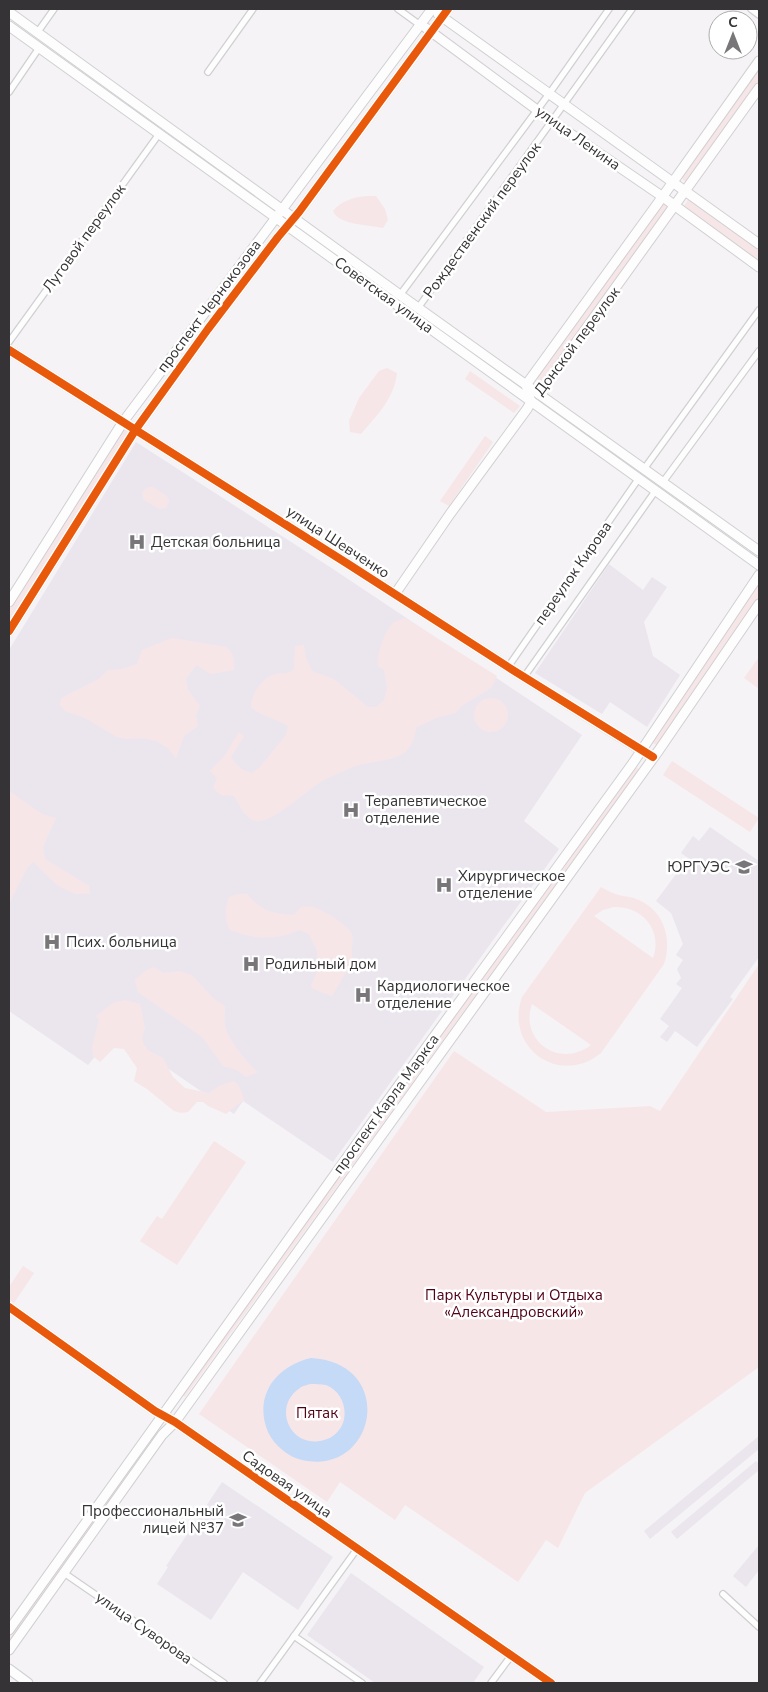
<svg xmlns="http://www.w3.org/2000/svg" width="768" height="1692" viewBox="0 0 768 1692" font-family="'Nunito Sans',sans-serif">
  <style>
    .built { fill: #ebe6ee }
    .green { fill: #f7e6e8; fill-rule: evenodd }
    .water { fill: #c4daf6; fill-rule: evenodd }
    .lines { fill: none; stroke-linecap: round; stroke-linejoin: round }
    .street-casing { stroke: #d0cfd1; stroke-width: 8 }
    .secondary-casing { stroke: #d0cfd1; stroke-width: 11 }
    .primary-casing { stroke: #d0cfd1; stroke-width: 11 }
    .street { stroke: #fefdfe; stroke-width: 5.5 }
    .secondary { stroke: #fefdfe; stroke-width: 9 }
    .primary { stroke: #fefdfe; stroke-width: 9 }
    .cycleway-casing { stroke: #fff; stroke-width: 11 }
    .cycleway { stroke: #e8590c; stroke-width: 8 }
    .labels { text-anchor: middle; stroke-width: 5; stroke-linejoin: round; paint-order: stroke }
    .street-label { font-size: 15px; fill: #353335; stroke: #fff }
    .poi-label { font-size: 15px; fill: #353335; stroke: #fff; text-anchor: start }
    .park-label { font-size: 15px; fill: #520217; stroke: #fff }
  </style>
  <rect width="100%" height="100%" fill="#f5f3f6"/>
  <!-- built -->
  <g class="built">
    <polygon points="136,442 333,569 582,735 524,821 559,849 333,1162 243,1101 234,1114 115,1032 88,1065 9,1011 9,650"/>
    <polygon points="609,564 643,590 652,577 667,587 644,622 653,656 680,675 647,727 610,702 602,714 535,673"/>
    <polygon points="710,827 759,861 759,957 730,997 733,999 697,1047 675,1031 667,1042 660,1037 669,1026 660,1019 682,988 676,984 681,978 677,969 683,960 676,955 683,944 671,913 656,901 688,858 681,853 693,836 699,841"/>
    <polygon points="759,1436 759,1449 650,1539 644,1531"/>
    <polygon points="756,1461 759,1464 759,1470 677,1539 671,1532"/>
    <polygon points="222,1482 333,1557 298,1610 243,1572 211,1620 157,1584 168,1567 166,1566"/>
    <polygon points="759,1545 759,1570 746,1587 733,1576"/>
    <polygon points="351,1573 484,1667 473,1683 375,1683 307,1635"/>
  </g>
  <!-- green -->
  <g class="green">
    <polygon points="759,66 759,84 687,181 684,181 682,178 682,175"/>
    <path d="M367 196H376L385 209 388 220 383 228C370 225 338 225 333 211 341 201 354 197 367 196Z"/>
    <polygon points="690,197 759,248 759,261 684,206"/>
    <polygon points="662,204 666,204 668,208 542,383 539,382 537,379 539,375"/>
    <path d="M387 368 397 373C394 399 377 415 361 434L350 432 349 421 359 398 379 371Z"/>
    <polygon points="470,371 520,406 514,413 465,379"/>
    <polygon points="122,428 129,432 9,622 9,610"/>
    <polygon points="485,436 493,442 449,506 440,501"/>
    <path d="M153 487 167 496 169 501 166 508 159 509 144 500 142 493C145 488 148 487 153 487Z"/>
    <polygon points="758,585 759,598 658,746 651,742"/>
    <path d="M405 618 497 676 491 688 463 705 455 713 436 718 417 727C415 733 413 743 409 748 400 761 373 761 359 765 347 769 335 775 324 780 308 788 273 824 256 821 245 819 239 804 234 796L221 795 213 788 217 778 210 771 225 755 239 732 244 736 231 757C237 766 241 770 252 773L260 767 286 735 288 726C276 718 262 717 251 707 250 696 264 675 276 674 285 672 285 676 294 669L295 646 304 645 306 658 312 671 334 679 368 707H376L384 700 387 687 384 670 378 666C376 655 385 631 393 623 396 621 401 619 405 618Z"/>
    <path d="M172 638 226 647C234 654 235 660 234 670L211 674 196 665 186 679 188 690 200 706 196 715 198 726 184 736 176 758 168 748 156 741 142 738 128 739 117 737 85 718 65 711 60 705 61 698 99 679 108 670 122 669 137 664 142 650Z"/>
    <polygon points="759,657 759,689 744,678"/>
    <circle cx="491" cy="715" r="17"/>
    <polygon points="672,761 759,818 750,832 663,775"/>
    <polygon points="635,767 639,769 185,1397 182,1395"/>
    <polygon points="9,791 42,814 56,818 43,847 45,859 89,886 90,894 75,894 57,885 33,862 27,868 9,904"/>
    <path d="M601 887C607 890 613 894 619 895 627 897 634 897 641 901 665 913 672 940 664 964L601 1053C560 1087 504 1048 522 997ZM614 907C642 906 663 930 653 958L594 916 603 910ZM532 1004 591 1045C560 1069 519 1041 532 1004Z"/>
    <path d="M238 894H247C263 912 270 913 294 915 296 913 299 908 302 907 314 902 347 924 352 934 354 940 350 952 353 961L332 996 313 989 311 986 317 972V951L309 934 299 930C277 941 252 939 230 930 224 918 225 910 229 897Z"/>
    <polygon points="759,964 759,1367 585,1493 558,1548 546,1540 518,1582 405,1505 395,1520 340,1482 327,1502 199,1414 454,1051 546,1112 650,1106 660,1111"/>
    <path d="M154 967 163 973 179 971 192 975 213 998 225 1006C225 1012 224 1020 225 1026 228 1040 248 1064 258 1072L246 1077 237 1070 223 1066 202 1037 138 992 135 980 145 971Z"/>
    <polygon points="125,1000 140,1004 145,1028 142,1038 144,1045 149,1051 163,1058 173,1077 185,1088 209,1093 219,1086 234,1081 239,1086 244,1099 243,1103 242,1101 226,1114 208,1106 203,1102 197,1102 188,1112 181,1113 174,1111 147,1089 134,1081 137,1068 124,1049 114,1048 100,1062 93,1056 92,1048 99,1019 96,1016 113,1003"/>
    <polygon points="214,1141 246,1162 177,1265 140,1241 157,1216 162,1219"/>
    <polygon points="23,1266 34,1273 14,1303 9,1299 9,1287"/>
    <polygon points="155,1433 157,1435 9,1644 9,1638"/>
  </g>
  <!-- water -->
  <path class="water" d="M311 1358C398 1363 376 1477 302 1460 288 1457 274 1445 268 1432 253 1396 276 1366 311 1358ZM310 1384C315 1384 321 1384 326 1385 341 1391 348 1408 343 1423 340 1431 333 1438 324 1440 291 1450 271 1407 300 1388 302 1386 307 1385 310 1384Z"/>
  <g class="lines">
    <!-- street casing -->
    <g class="street-casing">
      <g id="street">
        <polyline points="398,9 420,25"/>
        <polyline points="751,9 759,15"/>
        <polyline points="37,33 54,9"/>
        <polyline points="208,72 253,9"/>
        <polyline points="9,92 39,48"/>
        <polyline points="400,295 549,94 609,9"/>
        <polyline points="418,308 632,9"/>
        <polyline points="9,342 159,134"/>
        <polyline points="644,469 759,310"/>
        <polyline points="663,482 759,351"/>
        <polyline points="508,667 639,478"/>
        <polyline points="524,677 656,490"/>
        <polyline points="64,1573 224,1683"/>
        <polyline points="723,1594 759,1627"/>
        <polyline points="294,1636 362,1683"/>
        <polyline points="260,1683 357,1549"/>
        <polyline points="491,1683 511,1656"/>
      </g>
    </g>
    <!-- secondary casing -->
    <g class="secondary-casing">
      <g id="secondary">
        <polyline points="438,14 759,244"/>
        <polyline points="426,28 552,121 663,197 759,267"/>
        <polyline points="9,350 348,564 508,667 646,753"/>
        <polyline points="539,394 759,88"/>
        <polyline points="395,594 450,514 527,409 531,402 526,385 658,203 759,61"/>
        <polyline points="9,602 123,422 432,9"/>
        <polyline points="9,631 136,429 208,329 278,237 299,212 448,9"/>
        <polyline points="9,1307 155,1411 175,1422 551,1683"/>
        <polyline points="9,1630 391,1096 633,763 759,575"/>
        <polyline points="9,1650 162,1435 175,1422 659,750 759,604"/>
      </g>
    </g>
    <!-- primary casing -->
    <g class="primary-casing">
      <g id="primary">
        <polyline points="9,12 400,295 759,551"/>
        <polyline points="9,26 759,565"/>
        <polyline points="9,1669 28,1683"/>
      </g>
    </g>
    <!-- street -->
    <use href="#street" class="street"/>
    <!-- secondary -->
    <use href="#secondary" class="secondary"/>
    <!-- primary -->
    <use href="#primary" class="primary"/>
    <!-- cycleway casing -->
    <g class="cycleway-casing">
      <g id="cycleway">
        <polyline points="9,350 348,564 508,667 653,757"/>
        <polyline points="9,631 136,429 208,329 278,237 299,212 448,9"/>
        <polyline points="9,1307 155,1411 175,1422 551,1683"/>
      </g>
    </g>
    <!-- cycleway -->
    <use href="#cycleway" class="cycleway"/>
  </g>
  <!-- icons -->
  <defs>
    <g id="hospital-bare" transform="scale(1.35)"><path d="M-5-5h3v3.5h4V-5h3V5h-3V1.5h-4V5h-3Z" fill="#787679" stroke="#fff" stroke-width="2.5" paint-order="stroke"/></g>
    <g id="university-bare" transform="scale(1.35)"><path d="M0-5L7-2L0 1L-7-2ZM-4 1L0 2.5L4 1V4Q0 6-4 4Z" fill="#787679" stroke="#fff" stroke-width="2.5" paint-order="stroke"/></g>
  </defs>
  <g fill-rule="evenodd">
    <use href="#hospital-bare" x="137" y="542"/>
    <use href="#hospital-bare" x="351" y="810"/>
    <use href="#university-bare" x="744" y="867"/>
    <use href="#hospital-bare" x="444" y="885"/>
    <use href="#hospital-bare" x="52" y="942"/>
    <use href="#hospital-bare" x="251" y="964"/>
    <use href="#hospital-bare" x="363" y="995"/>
    <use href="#university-bare" x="238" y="1520"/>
  </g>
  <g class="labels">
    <!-- street labels -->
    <g class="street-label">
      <text transform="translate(578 138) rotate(35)" y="5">улица Ленина</text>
      <text transform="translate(482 220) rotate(-54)" y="5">Рождественский переулок</text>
      <text transform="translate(84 238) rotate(-54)" y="5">Луговой переулок</text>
      <text transform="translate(384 295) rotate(36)" y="5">Советская улица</text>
      <text transform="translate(209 306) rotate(-53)" y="5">проспект Чернокозова</text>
      <text transform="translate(577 341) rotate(-53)" y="5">Донской переулок</text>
      <text transform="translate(338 542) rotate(33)" y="5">улица Шевченко</text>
      <text transform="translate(573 573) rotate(-55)" y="5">переулок Кирова</text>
      <text transform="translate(386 1104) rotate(-54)" y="5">проспект Карла Маркса</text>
      <text transform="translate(287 1484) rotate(35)" y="5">Садовая улица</text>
      <text transform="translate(144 1628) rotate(35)" y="5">улица Суворова</text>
    </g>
    <!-- poi labels -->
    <g class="poi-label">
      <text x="151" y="547">Детская больница</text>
      <text x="365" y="806">Терапевтическое<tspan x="365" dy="17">отделение</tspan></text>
      <text x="730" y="872" text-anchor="end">ЮРГУЭС</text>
      <text x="458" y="881">Хирургическое<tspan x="458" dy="17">отделение</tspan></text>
      <text x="66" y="947">Псих. больница</text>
      <text x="265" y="969">Родильный дом</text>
      <text x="377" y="991">Кардиологическое<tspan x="377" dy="17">отделение</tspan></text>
      <text x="224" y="1516" text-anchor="end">Профессиональный<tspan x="224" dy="17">лицей №37</tspan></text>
    </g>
    <!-- park labels -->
    <g class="park-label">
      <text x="514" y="1300">Парк Культуры и Отдыха<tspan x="514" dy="17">«Александровский»</tspan></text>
      <text x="317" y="1418">Пятак</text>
    </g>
  </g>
  <!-- border -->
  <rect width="768" height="1692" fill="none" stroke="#353335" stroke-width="20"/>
  <!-- north arrow -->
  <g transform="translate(733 35)"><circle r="24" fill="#ffffff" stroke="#aeadae"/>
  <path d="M0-4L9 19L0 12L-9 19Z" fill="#787679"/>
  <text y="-8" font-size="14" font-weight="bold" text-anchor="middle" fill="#353335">С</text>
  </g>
</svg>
